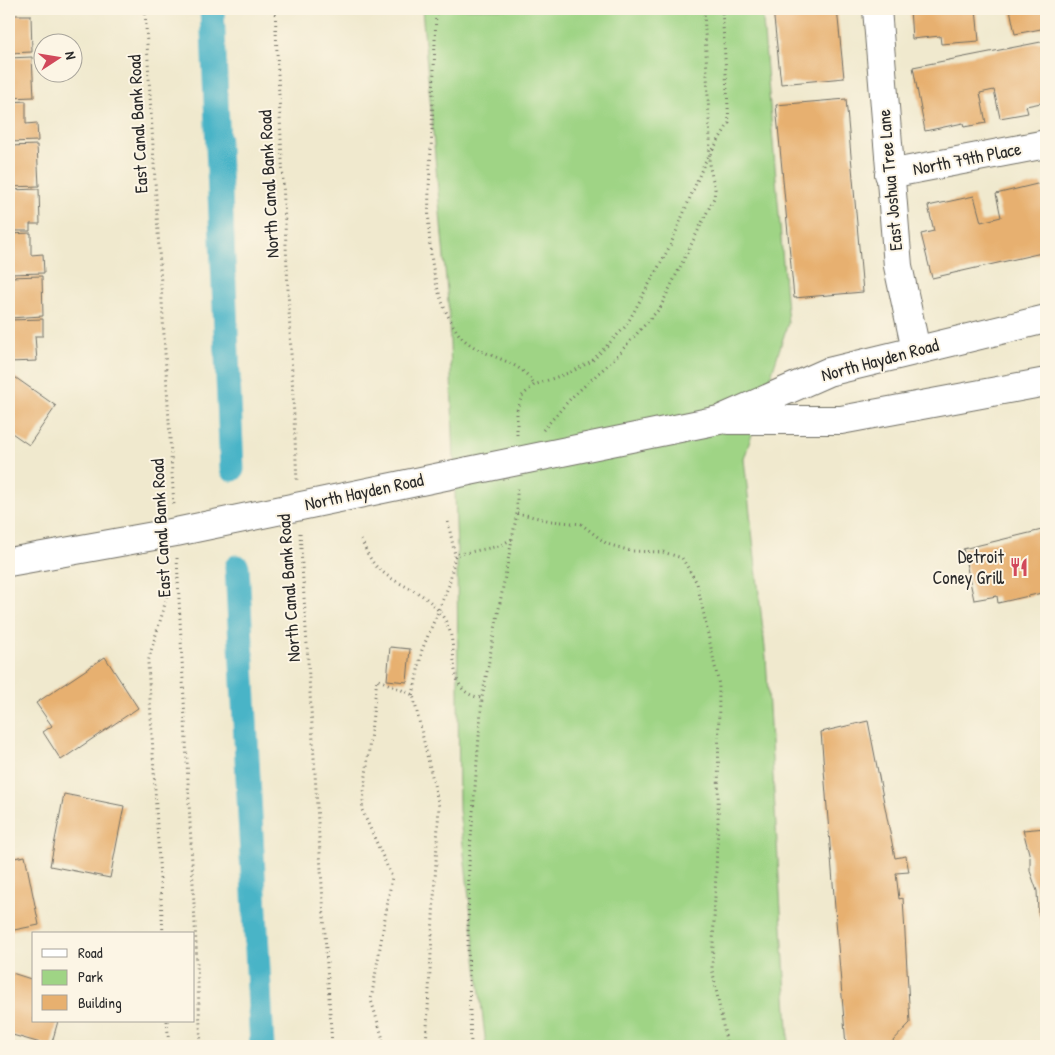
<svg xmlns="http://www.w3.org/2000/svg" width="1055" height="1055" viewBox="0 0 1055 1055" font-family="'Patrick Hand',sans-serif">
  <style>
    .green { fill: #9fd485; stroke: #658058 }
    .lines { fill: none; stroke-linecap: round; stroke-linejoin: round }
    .canal { stroke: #49b4c7; stroke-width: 25 }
    .building { fill: #e7b06f }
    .minor-casing { stroke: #706e64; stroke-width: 30 }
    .major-casing { stroke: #706e64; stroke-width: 30 }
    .path { stroke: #706e64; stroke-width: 3; stroke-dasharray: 1 4; stroke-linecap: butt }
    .minor { stroke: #fff; stroke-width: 28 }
    .major { stroke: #fff; stroke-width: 28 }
    .major-bridge-casing { stroke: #706e64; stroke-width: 30; stroke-linecap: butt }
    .major-bridge { stroke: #fff; stroke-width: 28 }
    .labels { text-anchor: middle; stroke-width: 4; stroke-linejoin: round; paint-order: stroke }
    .street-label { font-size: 18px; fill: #2b2b2b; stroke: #fcf5e5 }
    .poi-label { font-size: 18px; fill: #2b2b2b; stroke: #fcf5e5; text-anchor: end }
  </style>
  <rect width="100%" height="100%" fill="#fcf5e5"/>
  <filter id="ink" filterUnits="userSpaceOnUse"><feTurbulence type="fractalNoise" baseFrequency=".02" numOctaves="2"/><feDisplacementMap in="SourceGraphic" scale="10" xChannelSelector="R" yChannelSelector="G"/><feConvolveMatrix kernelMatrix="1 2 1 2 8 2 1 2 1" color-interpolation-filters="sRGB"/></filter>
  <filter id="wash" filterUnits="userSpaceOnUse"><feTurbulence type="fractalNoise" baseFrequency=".0096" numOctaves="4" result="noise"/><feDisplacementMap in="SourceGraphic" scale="20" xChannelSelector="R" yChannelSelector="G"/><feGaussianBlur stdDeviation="1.12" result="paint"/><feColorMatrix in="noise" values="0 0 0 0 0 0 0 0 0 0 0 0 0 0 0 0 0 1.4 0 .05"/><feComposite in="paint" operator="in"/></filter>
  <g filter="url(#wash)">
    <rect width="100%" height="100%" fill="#f0e9ce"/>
    <!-- green -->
    <polygon class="green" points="422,9 762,9 788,323 744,459 766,657 789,1046 486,1046 459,810 457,552 449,314"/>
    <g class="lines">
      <!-- canal -->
      <g class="canal">
        <polyline points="212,9 232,469"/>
        <polyline points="237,567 262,1046"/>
      </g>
    </g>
    <g id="blocks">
      <!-- building -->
      <g class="building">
        <polygon points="773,9 837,9 844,78 781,84"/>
        <polygon points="910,9 976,9 979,41 941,44 940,36 912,39"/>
        <polygon points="1010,9 1046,9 1046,28 1015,34"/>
        <polygon points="9,15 31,15 32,52 9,53"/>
        <polygon points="1046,41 1046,102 1026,106 1028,113 1000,118 994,90 980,93 986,123 964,127 963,123 925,131 913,67"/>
        <polygon points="32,57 34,97 9,98 9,58"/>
        <polygon points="846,99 863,292 794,298 776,105"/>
        <polygon points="26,101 26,124 37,123 38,141 9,142 9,102"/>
        <polygon points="37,145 39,186 9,187 9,146"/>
        <polygon points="1041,183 1046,205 1046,252 932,278 921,234 934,231 928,206 974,196 981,222 1001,217 996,194"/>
        <polygon points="39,189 40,224 30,224 30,231 9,231 9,190"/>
        <polygon points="31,233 31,255 43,254 44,273 9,274 9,234"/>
        <polygon points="42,276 43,316 9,318 9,277"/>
        <polygon points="43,319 43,336 35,336 37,361 9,362 9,320"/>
        <polygon points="9,373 56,406 29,445 9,431"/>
        <polygon points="1046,529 1046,592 998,603 997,596 974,600 963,549"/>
        <polygon points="390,647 410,649 407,682 387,680"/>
        <polygon points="105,657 138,708 61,760 43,732 52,726 36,703"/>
        <polygon points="868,721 895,858 906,856 909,872 896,873 899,899 903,898 910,1023 890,1044 846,1046 821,732"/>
        <polygon points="64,794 124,806 110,878 50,866"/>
        <polygon points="1046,828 1046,936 1038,912 1037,891 1030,871 1030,857 1023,830"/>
        <polygon points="25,856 39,925 9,931 9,859"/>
        <polygon points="9,972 34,980 34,1021 58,1021 51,1046 9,1034"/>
        <polygon points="142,1043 142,1046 125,1046 125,1045"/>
      </g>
    </g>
  </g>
  <g filter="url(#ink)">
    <use href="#blocks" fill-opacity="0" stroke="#706e64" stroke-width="1"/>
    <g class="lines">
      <!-- minor casing -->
      <g class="minor-casing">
        <g id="minor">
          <polyline points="877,9 898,266 916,350"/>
          <polyline points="889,174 1046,144"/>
        </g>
      </g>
      <!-- major casing -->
      <g class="major-casing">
        <g id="major">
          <polyline points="719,420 828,372 1046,319"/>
          <polyline points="728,420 841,420 1046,382"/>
          <polyline points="9,562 176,532 469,471"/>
        </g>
      </g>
      <!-- path -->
      <g class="path">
        <polyline points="145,9 174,507"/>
        <polyline points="275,9 297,482"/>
        <path d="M436 9C435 49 433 89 432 130 429 195 419 276 458 333 477 359 520 356 534 385"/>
        <polyline points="543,430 571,398 612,361 660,308 714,198 715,189 709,164 710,140 704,9"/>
        <polyline points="517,435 517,410 522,396 534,385 571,372 592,361 626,326 670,246 704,164 729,123 722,9"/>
        <polyline points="517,513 551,521 581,524 607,544 631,551 663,552 682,558 697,583 719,685 718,823 712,968 727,1046"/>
        <polyline points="448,522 455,555"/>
        <polyline points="300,533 332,1046"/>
        <path d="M361 540C366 550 370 561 379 569 402 590 426 588 445 620 462 648 441 692 482 698"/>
        <polyline points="177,558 201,1046"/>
        <polyline points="413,695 422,650 449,585 455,555 499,546 512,539"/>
        <path d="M163 934 148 663C154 635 167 608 169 579"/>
        <polyline points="167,1021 169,1046"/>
        <polyline points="385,1046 371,1000 392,877 362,810 377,679 413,695 439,806 426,1046"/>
        <polyline points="471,1046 468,943 469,864 482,698 517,513 517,486"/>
      </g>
      <!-- minor -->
      <use href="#minor" class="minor"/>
      <!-- major -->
      <use href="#major" class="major"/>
      <!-- major-bridge casing -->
      <g class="major-bridge-casing">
        <polyline id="major-bridge" points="469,471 719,420"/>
      </g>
      <!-- major-bridge -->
      <use href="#major-bridge" class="major-bridge"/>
    </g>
  </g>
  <!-- icons -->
  <defs>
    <g id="restaurant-bare" transform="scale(1.5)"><path d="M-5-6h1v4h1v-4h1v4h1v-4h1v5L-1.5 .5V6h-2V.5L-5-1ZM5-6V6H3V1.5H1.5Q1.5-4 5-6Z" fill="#d1495b" stroke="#fcf5e5" stroke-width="2.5" paint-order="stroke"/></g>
  </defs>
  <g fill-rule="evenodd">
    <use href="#restaurant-bare" x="1019" y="567"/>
  </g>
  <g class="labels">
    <!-- street labels -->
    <g class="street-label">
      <text transform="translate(138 124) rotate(-93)" y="6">East Canal Bank Road</text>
      <text transform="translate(967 159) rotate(-11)" y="6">North 79th Place</text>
      <text transform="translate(890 180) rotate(-95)" y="6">East Joshua Tree Lane</text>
      <text transform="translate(269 184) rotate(-93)" y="6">North Canal Bank Road</text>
      <text transform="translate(880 360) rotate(-15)" y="6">North Hayden Road</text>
      <text transform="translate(364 492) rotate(-12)" y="6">North Hayden Road</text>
      <text transform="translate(161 528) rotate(-93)" y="6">East Canal Bank Road</text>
      <text transform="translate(289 588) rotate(-94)" y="6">North Canal Bank Road</text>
    </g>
    <!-- poi labels -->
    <g class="poi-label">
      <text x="1004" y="563">Detroit<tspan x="1004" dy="21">Coney Grill</tspan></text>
    </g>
  </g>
  <!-- margin -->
  <rect width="1055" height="1055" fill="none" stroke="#fcf5e5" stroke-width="30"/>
  <!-- legend -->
  <rect x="32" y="932" width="162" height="90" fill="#fcf5e5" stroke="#a8a49b"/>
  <rect x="42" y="949" width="25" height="8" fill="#ffffff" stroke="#a8a49b"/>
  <text x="78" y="958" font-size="15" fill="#2b2b2b">Road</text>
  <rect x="42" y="970" width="25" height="15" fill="#9fd485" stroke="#a8a49b"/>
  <text x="78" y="982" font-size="15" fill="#2b2b2b">Park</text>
  <rect x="42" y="995" width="25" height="15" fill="#e7b06f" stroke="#a8a49b"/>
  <text x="78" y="1008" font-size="15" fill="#2b2b2b">Building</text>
  <!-- north arrow -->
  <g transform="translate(58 58) rotate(78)"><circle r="24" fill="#fcf5e5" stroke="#a8a49b"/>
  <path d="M0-4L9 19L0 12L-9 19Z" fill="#d1495b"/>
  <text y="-8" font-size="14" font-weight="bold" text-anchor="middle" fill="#2b2b2b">N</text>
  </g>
</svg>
